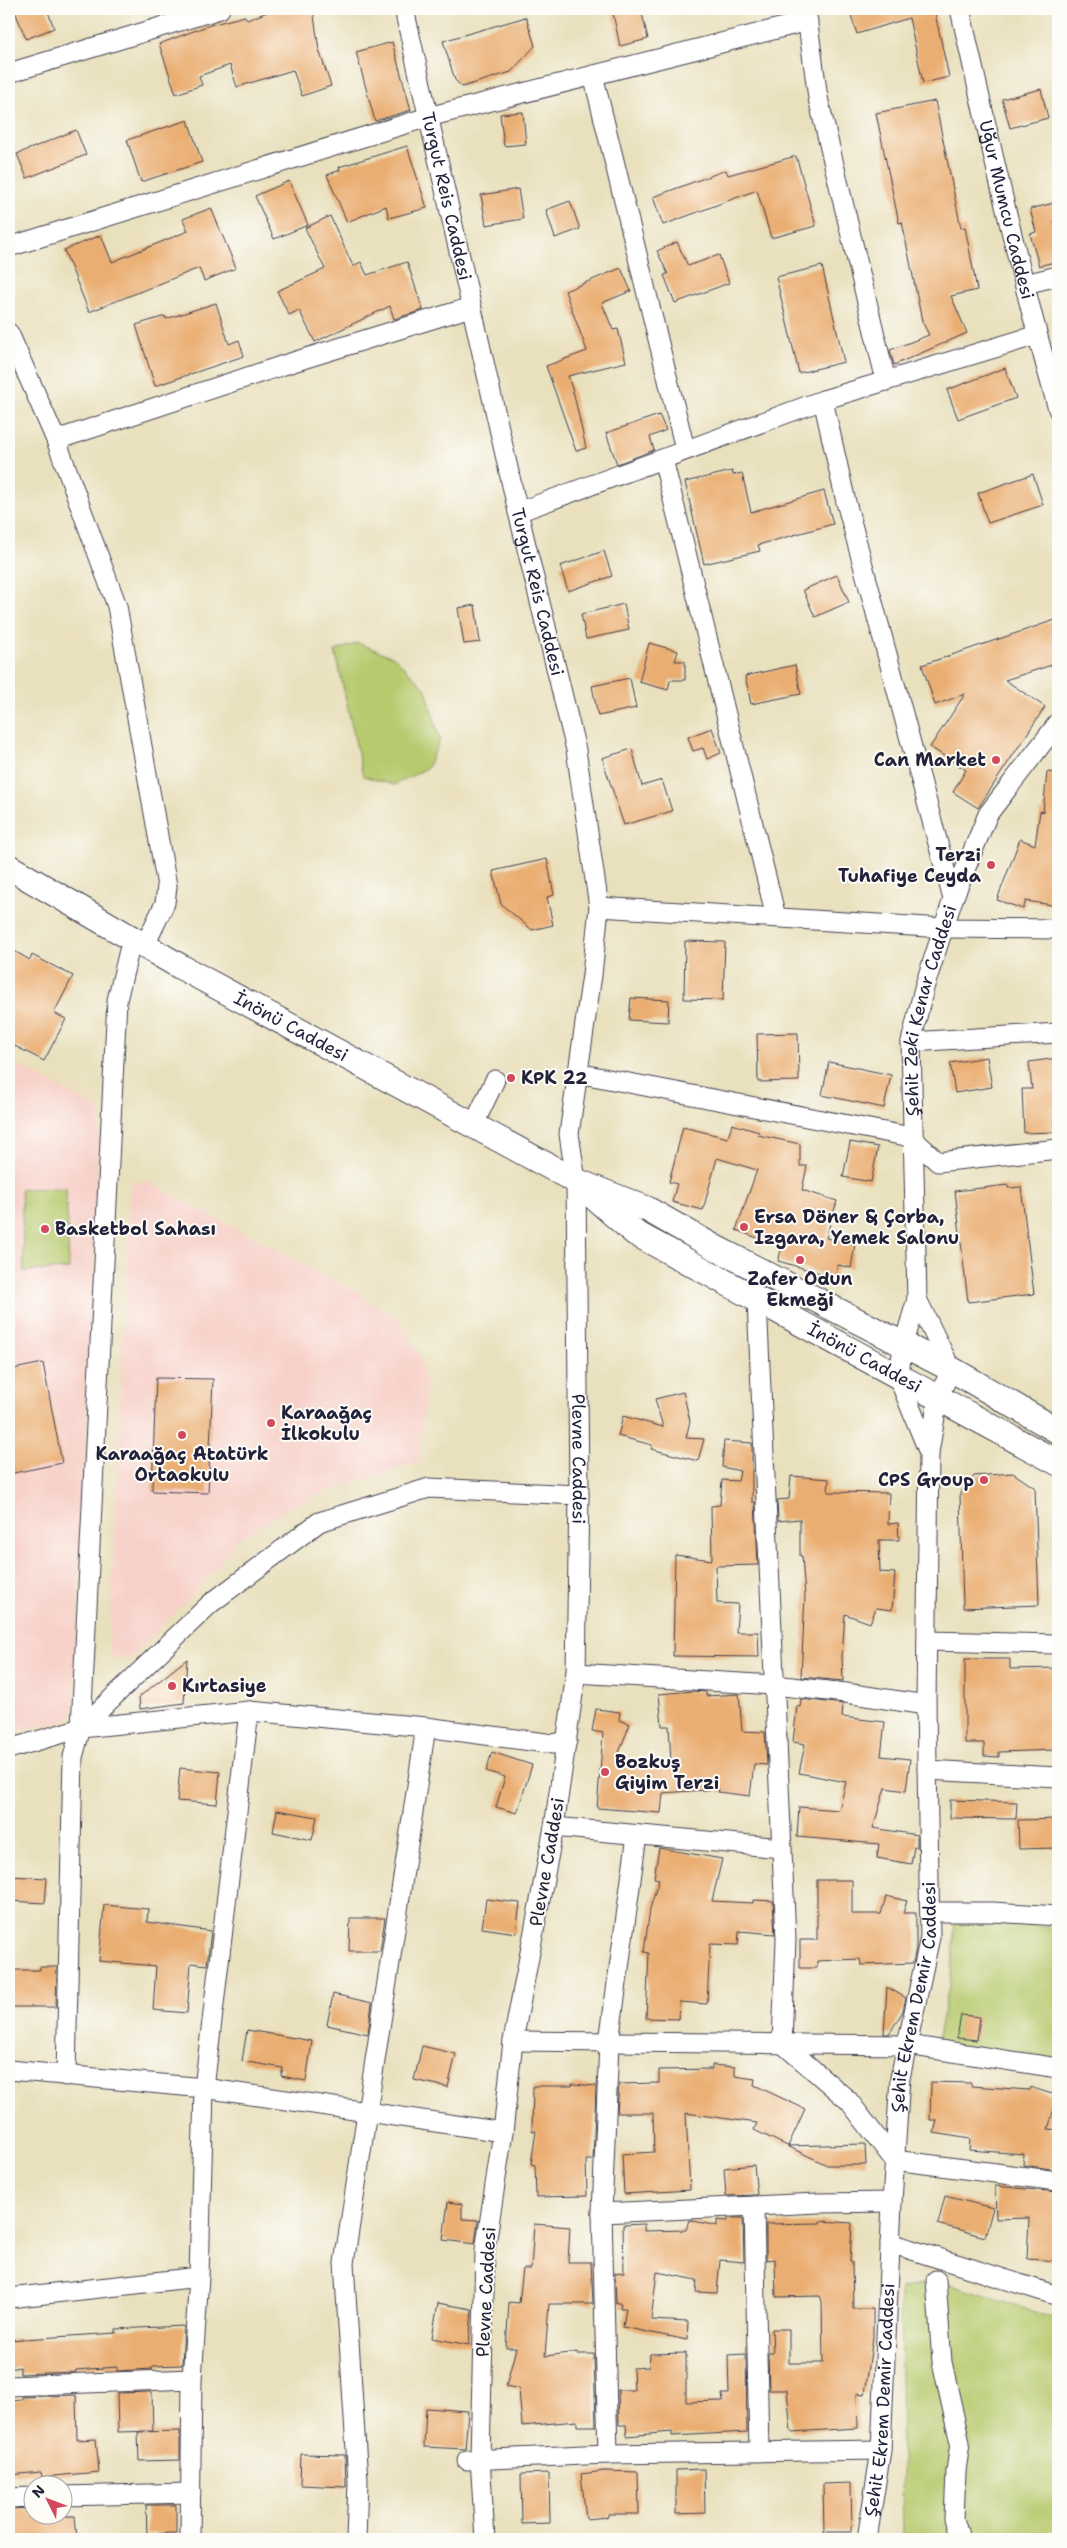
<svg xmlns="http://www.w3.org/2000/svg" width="1067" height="2548" viewBox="0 0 1067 2548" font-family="'Shantell Sans',sans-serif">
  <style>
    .built { fill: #f7d1c9 }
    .green { fill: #b7ca6e; stroke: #6c7654 }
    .building { fill: #eaae72 }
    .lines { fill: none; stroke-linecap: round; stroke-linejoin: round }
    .minor-casing { stroke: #403e4e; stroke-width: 21 }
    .major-casing { stroke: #403e4e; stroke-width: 27 }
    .minor { stroke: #fff; stroke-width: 19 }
    .major { stroke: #fff; stroke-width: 25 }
    .poi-dot { fill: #d1495b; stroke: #fdfcf7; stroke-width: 2 }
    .labels { text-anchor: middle; stroke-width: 4; stroke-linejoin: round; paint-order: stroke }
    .street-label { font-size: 18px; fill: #22223b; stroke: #fdfcf7 }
    .poi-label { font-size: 18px; font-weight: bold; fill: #22223b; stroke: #fdfcf7; text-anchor: start }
  </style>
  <rect width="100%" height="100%" fill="#fdfcf7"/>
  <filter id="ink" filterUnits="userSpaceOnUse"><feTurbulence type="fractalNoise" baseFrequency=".02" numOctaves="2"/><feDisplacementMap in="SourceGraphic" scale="10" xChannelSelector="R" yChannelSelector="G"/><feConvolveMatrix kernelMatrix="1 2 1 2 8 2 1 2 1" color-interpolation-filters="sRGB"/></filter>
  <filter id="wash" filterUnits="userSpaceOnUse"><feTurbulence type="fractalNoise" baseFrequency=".0096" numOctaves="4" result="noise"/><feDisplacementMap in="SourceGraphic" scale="20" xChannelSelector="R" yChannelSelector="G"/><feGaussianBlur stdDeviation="1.12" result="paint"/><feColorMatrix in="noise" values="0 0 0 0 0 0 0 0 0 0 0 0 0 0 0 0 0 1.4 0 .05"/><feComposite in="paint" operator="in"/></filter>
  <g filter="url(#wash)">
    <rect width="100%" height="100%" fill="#e9e0bd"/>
    <!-- built -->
    <g class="built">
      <polygon points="9,1060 100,1109 74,1708 70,1717 63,1722 9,1733"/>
      <polygon points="147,1181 357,1293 399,1320 419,1353 426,1384 419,1462 310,1497 239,1538 203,1583 130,1659 109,1657 129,1190 134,1182"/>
    </g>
    <!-- green -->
    <g class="green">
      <polygon points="358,643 394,657 426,689 440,740 427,768 394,785 363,776 335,651"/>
      <polygon points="66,1188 69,1269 24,1271 21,1189"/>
      <polygon points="955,1920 1058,1927 1058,2062 936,2045 951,1977"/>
      <polygon points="936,2280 1058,2320 1058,2539 903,2539 900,2289"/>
    </g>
    <g id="blocks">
      <!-- building -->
      <g class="building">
        <polygon points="14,9 47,9 54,28 26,39"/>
        <polygon points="275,9 313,9 319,50 331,86 302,96 293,70 237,87 230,65 199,76 202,85 176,94 159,44 210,25 245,16 247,20"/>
        <polygon points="612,9 641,9 648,39 620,46"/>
        <polygon points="849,9 934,9 949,77 923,83 909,18 857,34"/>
        <polygon points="526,17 535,46 511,72 462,87 455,80 443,41"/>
        <polygon points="392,42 411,110 375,121 356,52"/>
        <polygon points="1041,89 1048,118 1010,128 1002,99"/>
        <polygon points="935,101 961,228 965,227 977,290 951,296 967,333 894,365 890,350 929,335 922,321 902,222 899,223 876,113"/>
        <polygon points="523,112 526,144 504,146 500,114"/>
        <polygon points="188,120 202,162 141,182 127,140"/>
        <polygon points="76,130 86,155 27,178 17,154"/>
        <polygon points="407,146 427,208 389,218 386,206 347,222 327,175 340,170 339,167"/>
        <polygon points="796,156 816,226 771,238 757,190 663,225 653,197 726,170 728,175"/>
        <polygon points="289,181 308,225 274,239 255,196"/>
        <polygon points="518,189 523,219 486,225 481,195"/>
        <polygon points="570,201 580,229 555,238 546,210"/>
        <polygon points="1058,202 1058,220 1054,221 1058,236 1058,261 1039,266 1030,234 1036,232 1030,209"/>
        <polygon points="211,208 236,268 204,281 199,268 89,312 64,250 101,235 112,262 188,231 183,219"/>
        <polygon points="330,216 353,266 361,262 367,275 407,262 423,310 394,319 390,306 315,342 299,310 289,315 277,291 325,269 305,228"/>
        <polygon points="677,242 688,266 719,255 729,283 675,303 664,275 668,274 657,251"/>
        <polygon points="822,266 844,362 799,373 776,277"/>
        <polygon points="621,268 631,291 602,303 613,330 618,329 626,362 568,376 574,395 586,448 576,451 546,366 587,351 565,291"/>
        <polygon points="216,303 229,344 239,340 244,356 155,386 136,325 165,316 166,319"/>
        <polygon points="1005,368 1016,398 958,419 947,390"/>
        <polygon points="659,415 666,430 650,437 654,450 617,464 606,433"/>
        <polygon points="732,471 733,475 742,473 751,512 824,491 833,524 758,545 760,551 704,564 685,482"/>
        <polygon points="1033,474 1043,505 988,523 978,493"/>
        <polygon points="604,551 612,576 568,591 560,566"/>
        <polygon points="837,575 849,602 815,617 803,590"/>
        <polygon points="624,604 629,630 586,639 581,614"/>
        <polygon points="475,605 480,642 464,644 458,608"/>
        <polygon points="1058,619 1058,663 1005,680 1045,707 978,808 953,792 966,770 930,747 965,694 935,705 922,665"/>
        <polygon points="649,643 678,651 675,661 685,661 685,680 670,680 668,690 639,682"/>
        <polygon points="795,665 801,694 751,704 745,676"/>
        <polygon points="630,678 636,708 598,716 592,686"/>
        <polygon points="712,728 721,753 707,759 703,748 693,751 688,737"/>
        <polygon points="632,749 642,786 662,780 672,811 624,825 602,758"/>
        <polygon points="1047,772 1058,773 1058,906 1026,901 1023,909 997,900 1020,839 1035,845 1040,811 1043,812"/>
        <polygon points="547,859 554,895 547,897 553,925 532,930 501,904 493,871"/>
        <polygon points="685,941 725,942 723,1000 684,999"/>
        <polygon points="9,948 30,960 32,955 73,976 54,1013 66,1019 44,1061 9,1043"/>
        <polygon points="631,998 669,1000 668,1022 629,1020"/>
        <polygon points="798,1033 799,1081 758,1082 757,1034"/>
        <polygon points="987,1057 992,1087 955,1093 950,1063"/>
        <polygon points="1058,1058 1058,1121 1055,1121 1055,1132 1024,1133 1022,1089 1032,1089 1029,1062"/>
        <polygon points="829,1062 891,1075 884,1108 822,1095"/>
        <polygon points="732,1124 759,1132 758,1135 800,1144 800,1166 807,1166 802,1190 837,1201 826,1238 855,1244 851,1268 838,1265 833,1284 818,1279 820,1273 778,1261 782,1247 736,1230 757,1170 717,1158 703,1210 672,1202 677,1184 669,1182 683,1127 728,1138"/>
        <polygon points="850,1142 878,1147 871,1182 843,1177"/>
        <polygon points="1008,1185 1008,1188 1021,1187 1034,1294 968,1302 955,1191"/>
        <polygon points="43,1363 62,1463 9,1474 9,1370"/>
        <polygon points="156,1378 213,1379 208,1493 152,1491"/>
        <polygon points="683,1392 690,1421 686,1438 704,1439 698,1461 651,1449 652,1445 618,1436 623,1416 663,1427 655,1399"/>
        <polygon points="724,1441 752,1443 752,1502 755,1502 758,1565 716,1566 717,1603 738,1604 736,1632 758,1632 759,1657 673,1656 675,1555 712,1560 711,1506 720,1505 722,1480 738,1481 740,1471 722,1467"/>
        <polygon points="1013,1473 1035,1488 1039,1605 963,1608 960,1493 974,1476"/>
        <polygon points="791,1476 829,1479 828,1492 889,1493 888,1524 898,1523 899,1540 879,1540 880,1572 895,1573 892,1610 876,1608 870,1623 845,1614 842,1656 843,1681 801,1677 805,1596 802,1556 800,1556 800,1519 778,1521 777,1500 789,1499"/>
        <polygon points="187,1659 184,1703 140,1709 139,1697"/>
        <polygon points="965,1659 1010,1659 1010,1669 1058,1668 1058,1750 999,1752 999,1757 984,1756 984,1743 965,1743"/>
        <polygon points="693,1691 706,1692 706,1696 739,1694 742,1731 765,1732 767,1765 754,1764 750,1796 718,1792 719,1789 663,1793 661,1813 597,1808 603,1733 592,1731 596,1709 620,1712 619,1720 630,1724 616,1760 654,1763 671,1762 669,1726 662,1726 659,1694"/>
        <polygon points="801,1699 843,1704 842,1717 885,1722 881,1756 910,1759 906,1791 885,1788 873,1828 917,1835 917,1847 914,1847 911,1864 877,1858 879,1844 797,1837 799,1807 839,1810 846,1782 799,1773 805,1744 793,1742 797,1706 800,1707"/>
        <polygon points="492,1752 532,1765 517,1813 496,1807 505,1777 486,1771"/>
        <polygon points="180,1768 220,1772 217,1804 177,1801"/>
        <polygon points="950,1800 1017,1802 1016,1819 950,1818"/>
        <polygon points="277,1810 317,1817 312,1840 273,1832"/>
        <polygon points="1057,1819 1057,1848 1019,1849 1018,1820"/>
        <polygon points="659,1848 722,1859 712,1901 753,1903 753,1900 773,1901 775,1934 739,1931 738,1945 710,1944 707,2004 679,2002 678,2019 646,2018 649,1953 644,1952 650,1909 659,1879 654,1878"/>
        <polygon points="9,1876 47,1878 45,1903 9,1901"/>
        <polygon points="817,1880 852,1880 852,1914 881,1914 886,1896 907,1901 903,1913 916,1913 916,1947 913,1963 861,1965 860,1959 817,1961 817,1968 800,1968 800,1940 817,1940"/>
        <polygon points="486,1899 520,1903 516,1933 482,1928"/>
        <polygon points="104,1905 148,1909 147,1922 211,1931 207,1965 191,1963 187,2013 153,2010 156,1966 99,1961"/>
        <polygon points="350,1918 385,1918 380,1951 349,1951"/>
        <polygon points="40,1967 57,1967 56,2007 9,2007 9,1970 40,1970"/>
        <polygon points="887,1987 906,1998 903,2011 889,2034 884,2034"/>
        <polygon points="333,1994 372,2003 368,2034 327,2025"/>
        <polygon points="961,2015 980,2017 977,2040 957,2038"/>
        <polygon points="247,2030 312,2041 306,2081 281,2076 283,2068 242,2061"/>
        <polygon points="422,2046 456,2054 448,2087 414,2080"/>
        <polygon points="712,2065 735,2067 735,2076 755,2079 754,2085 805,2109 788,2146 865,2144 866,2165 827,2165 754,2130 757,2123 686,2113 690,2190 624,2194 622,2154 654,2152 653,2113 617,2113 619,2084 659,2083 659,2070 712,2069"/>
        <polygon points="931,2082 971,2083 971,2086 1029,2090 1030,2087 1058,2096 1048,2129 1058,2130 1058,2170 1023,2165 1024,2154 969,2150 970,2139 934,2133 937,2120 930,2120"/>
        <polygon points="572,2084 596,2086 593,2160 586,2160 587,2196 536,2197 535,2165 531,2164 536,2131 532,2131 533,2086 572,2086"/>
        <polygon points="754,2165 757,2195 726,2196 724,2168"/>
        <polygon points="995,2186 1058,2192 1058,2261 1027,2259 1029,2218 996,2219"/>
        <polygon points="945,2196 993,2208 985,2237 938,2224"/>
        <polygon points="448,2202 462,2204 462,2219 478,2220 475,2244 443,2240"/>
        <polygon points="728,2218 743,2218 744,2262 720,2260 717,2293 696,2292 697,2280 657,2272 651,2320 688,2322 687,2340 623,2327 626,2308 620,2308 621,2303 616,2303 615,2273 624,2272 623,2225 644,2224 644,2231 686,2230 689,2220 717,2226 717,2220 728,2221"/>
        <polygon points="820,2221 852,2223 850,2262 852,2262 853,2309 873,2309 873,2337 865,2394 857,2393 858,2428 791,2432 787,2390 769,2390 768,2353 773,2353 772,2329 789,2329 789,2363 823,2363 822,2301 820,2296 776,2297 775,2259 766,2260 766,2224 820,2223"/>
        <polygon points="534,2224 570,2227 568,2262 591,2262 593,2304 549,2304 545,2356 577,2352 578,2354 594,2354 596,2426 577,2426 577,2421 522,2426 519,2389 506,2386 516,2348 506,2348 509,2302 519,2303 523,2269 531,2269"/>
        <polygon points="438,2303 472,2309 469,2345 432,2338"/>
        <polygon points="184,2326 182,2365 152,2366 152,2369 117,2371 117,2367 76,2370 76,2372 20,2374 20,2367 9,2369 9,2340 116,2333 116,2329"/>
        <polygon points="686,2353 686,2402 723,2401 722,2394 729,2394 728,2355 746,2354 747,2432 672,2436 672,2432 627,2436 626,2425 619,2425 618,2390 634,2390 633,2368 649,2367 650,2354"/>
        <polygon points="152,2392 153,2431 118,2432 117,2393"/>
        <polygon points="76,2395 77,2440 96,2439 99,2472 42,2477 41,2472 9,2475 9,2401 22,2400 22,2397"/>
        <polygon points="426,2408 468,2411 465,2449 424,2447"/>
        <polygon points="180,2431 180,2460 139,2461 138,2432"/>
        <polygon points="301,2454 345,2455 346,2487 300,2485"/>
        <polygon points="704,2469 705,2513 676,2514 676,2470"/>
        <polygon points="604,2471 638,2472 639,2514 608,2514 608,2517 586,2519 581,2474"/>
        <polygon points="549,2473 550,2523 522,2524 521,2474"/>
        <polygon points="851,2483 852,2532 824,2532 823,2484"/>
        <polygon points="146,2505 176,2505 176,2533 147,2534"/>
        <polygon points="32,2508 32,2516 75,2516 77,2539 9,2539 9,2509"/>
      </g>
    </g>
  </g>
  <g filter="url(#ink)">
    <use href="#blocks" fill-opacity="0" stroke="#403e4e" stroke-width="1"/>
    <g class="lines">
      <!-- minor casing -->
      <g class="minor-casing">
        <g id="minor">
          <path id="s1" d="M404 9 518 512 576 750 599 907 592 975 569 1134 576 1181 579 1495 576 1673 554 1827 513 2041 503 2132 485 2251 480 2458 485 2539"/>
          <path id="s2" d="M960 9C990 143 1020 277 1058 409"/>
          <polyline points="806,10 818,98 886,381"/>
          <polyline points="9,73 220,9"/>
          <polyline points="593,75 685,449"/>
          <polyline points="9,247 428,117 808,21"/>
          <polyline points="1025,284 1058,276"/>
          <polyline points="9,333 56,440 117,606 167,886 165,903 145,945"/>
          <polyline points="823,400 846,502 953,899"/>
          <polyline points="56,440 290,363 471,307"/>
          <polyline points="663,459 776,917"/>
          <polyline points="518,512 823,400 1037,335"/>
          <polyline points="599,907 944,928 1058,929"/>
          <polyline points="911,1042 1058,1033"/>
          <polyline points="577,1073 911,1137 938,1162 1058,1149"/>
          <polyline points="474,1124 495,1080"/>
          <path id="s3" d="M917 1299 911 1042 924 988 953 899 988 814 1058 723"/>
          <polygon points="917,1299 951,1369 938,1399 929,1453 898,1377 904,1343"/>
          <polyline points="757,1301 786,1939 782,2043 849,2101 894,2160 1058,2181"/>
          <polyline points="927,1641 1058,1644"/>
          <polyline points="576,1673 774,1685 846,1693 926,1705"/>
          <polyline points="81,1728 117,1000 132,938"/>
          <polyline points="9,1749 81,1728 249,1711 426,1727 553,1744 567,1741"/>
          <polyline points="927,1770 1058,1777"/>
          <polyline points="554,1827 782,1848"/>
          <polyline points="930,1912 993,1912 1058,1916"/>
          <polyline points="513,2041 907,2045 1058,2068"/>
          <polyline points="9,2070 204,2088 503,2132"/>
          <polyline points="66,2076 73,1757 81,1728 210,1604 319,1522 429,1488 579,1495"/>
          <polyline points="754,2206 759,2451"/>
          <polyline points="602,2213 818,2203 892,2202"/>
          <polyline points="890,2243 1058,2296"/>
          <polyline points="936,2280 942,2362 960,2443 956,2471 954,2519 960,2539"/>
          <polyline points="9,2298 199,2277"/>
          <polyline points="9,2386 192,2379"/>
          <polyline points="608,2454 602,2213 609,2042 637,1835"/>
          <polyline points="467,2460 608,2454 881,2450"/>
          <polyline points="62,2496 191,2493"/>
          <polyline points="9,2498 32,2497"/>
          <polyline points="190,2539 192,2379 199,2277 204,2088 249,1711"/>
          <polyline points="356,2539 358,2481 344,2263 426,1727"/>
          <path id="s4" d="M867 2539 881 2450 892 2202 900 2078 930 1937 926 1705 929 1453"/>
        </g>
      </g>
      <!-- major casing -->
      <g class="major-casing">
        <g id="major">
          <path id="s5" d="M9 867 181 967 576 1181 647 1209 714 1247 951 1369 1058 1431"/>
          <path id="s6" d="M587 1191 635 1233 1058 1463"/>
        </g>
      </g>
      <!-- minor -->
      <use href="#minor" class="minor"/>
      <!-- major -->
      <use href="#major" class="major"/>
    </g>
  </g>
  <!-- markers -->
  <g class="poi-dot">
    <circle cx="996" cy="760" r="5"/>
    <circle cx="991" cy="865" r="5"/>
    <circle cx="511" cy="1078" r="5"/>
    <circle cx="744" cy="1227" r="5"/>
    <circle cx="45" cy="1229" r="5"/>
    <circle cx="800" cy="1260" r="5"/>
    <circle cx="271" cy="1423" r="5"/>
    <circle cx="182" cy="1435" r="5"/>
    <circle cx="984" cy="1480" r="5"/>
    <circle cx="172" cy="1686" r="5"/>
    <circle cx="605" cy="1772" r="5"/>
  </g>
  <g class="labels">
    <!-- street labels -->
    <g class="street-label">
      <text dy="6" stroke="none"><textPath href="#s1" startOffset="192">Turgut Reis Caddesi</textPath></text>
      <text dy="6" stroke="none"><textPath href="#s2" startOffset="206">Uğur Mumcu Caddesi</textPath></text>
      <text dy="6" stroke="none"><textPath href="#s1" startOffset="598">Turgut Reis Caddesi</textPath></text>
      <text dy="6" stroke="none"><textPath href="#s3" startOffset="291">Şehit Zeki Kenar Caddesi</textPath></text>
      <text dy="6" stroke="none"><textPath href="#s5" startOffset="324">İnönü Caddesi</textPath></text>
      <text dy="6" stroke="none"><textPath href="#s6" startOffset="325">İnönü Caddesi</textPath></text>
      <text dy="6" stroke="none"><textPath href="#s1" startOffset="1474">Plevne Caddesi</textPath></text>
      <text transform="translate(547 1862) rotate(-80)" y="6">Plevne Caddesi</text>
      <text dy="6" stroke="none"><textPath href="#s4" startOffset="545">Şehit Ekrem Demir Caddesi</textPath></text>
      <text transform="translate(486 2292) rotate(-87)" y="6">Plevne Caddesi</text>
      <text dy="6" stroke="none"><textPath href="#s4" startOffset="140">Şehit Ekrem Demir Caddesi</textPath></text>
    </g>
    <!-- poi labels -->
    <g class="poi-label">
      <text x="986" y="766" text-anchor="end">Can Market</text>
      <text x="981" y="861" text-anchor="end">Terzi<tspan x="981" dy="21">Tuhafiye Ceyda</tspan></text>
      <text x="521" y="1084">KPK 22</text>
      <text x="754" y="1223">Ersa Döner &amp; Çorba,<tspan x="754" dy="21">Izgara, Yemek Salonu</tspan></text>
      <text x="55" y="1235">Basketbol Sahası</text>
      <text x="800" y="1285" text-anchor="middle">Zafer Odun<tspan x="800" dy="21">Ekmeği</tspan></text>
      <text x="281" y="1419">Karaağaç<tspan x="281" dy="21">İlkokulu</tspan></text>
      <text x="182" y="1460" text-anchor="middle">Karaağaç Atatürk<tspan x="182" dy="21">Ortaokulu</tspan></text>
      <text x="974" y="1486" text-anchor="end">CPS Group</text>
      <text x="182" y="1692">Kırtasiye</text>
      <text x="615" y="1768">Bozkuş<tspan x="615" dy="21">Giyim Terzi</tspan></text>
    </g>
  </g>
  <!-- margin -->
  <rect width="1067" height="2548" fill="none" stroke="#fdfcf7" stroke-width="30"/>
  <!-- north arrow -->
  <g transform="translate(48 2500) rotate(312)"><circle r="24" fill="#fdfcf7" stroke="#a5a5ac"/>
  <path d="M0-4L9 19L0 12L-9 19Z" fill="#d1495b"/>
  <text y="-8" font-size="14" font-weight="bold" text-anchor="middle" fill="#22223b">N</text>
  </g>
</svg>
